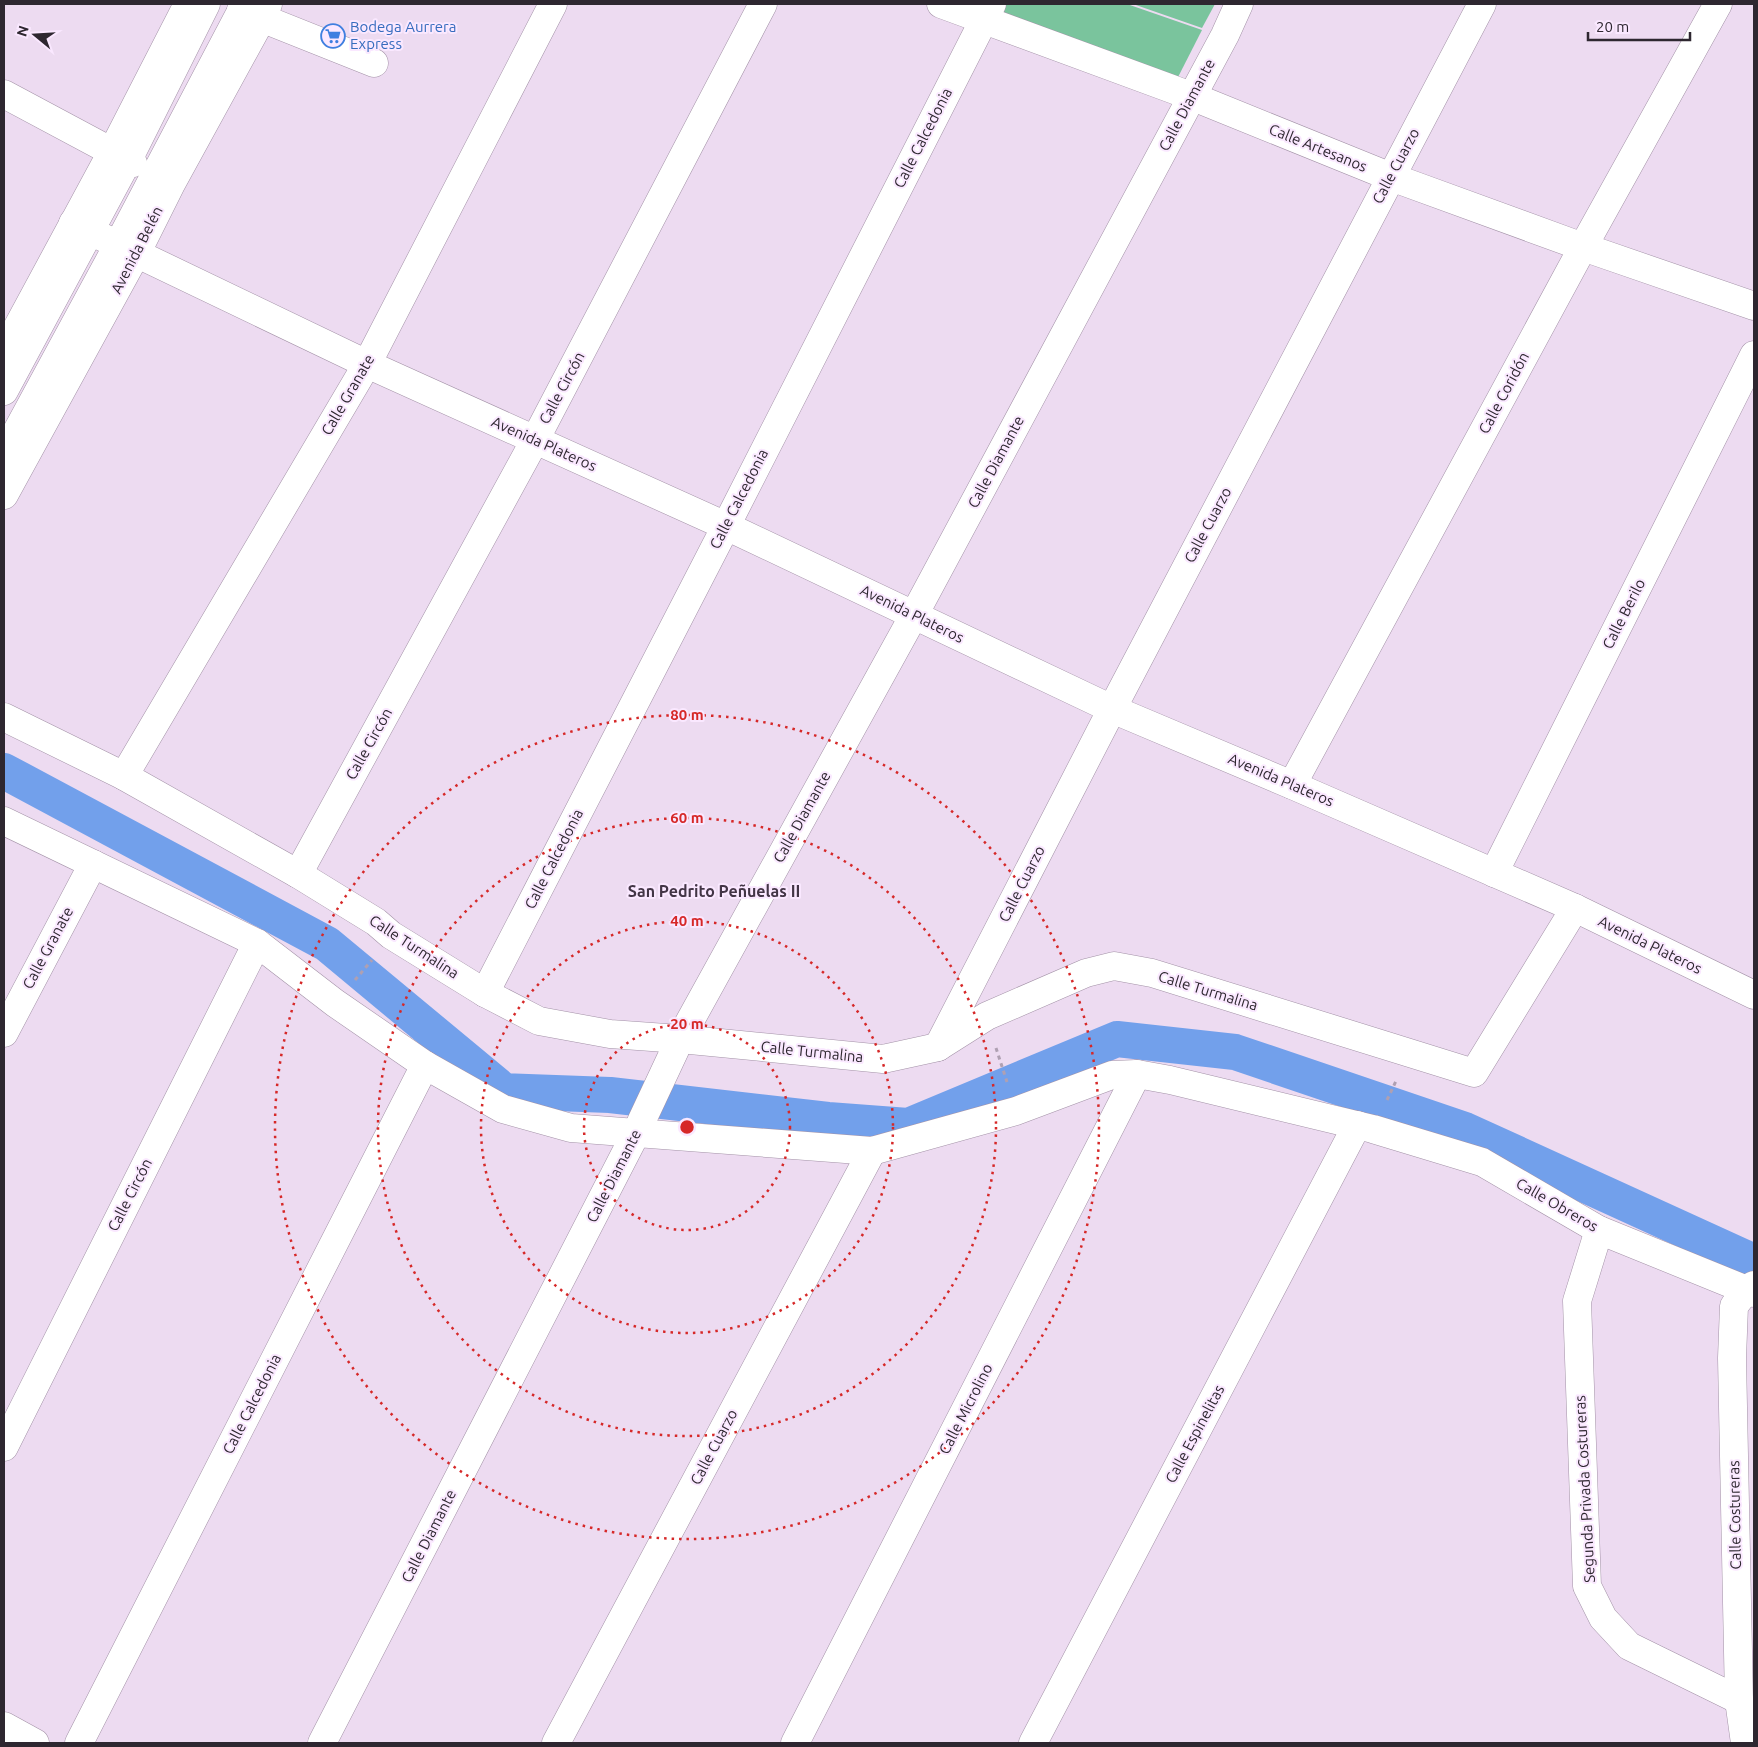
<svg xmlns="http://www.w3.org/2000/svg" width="1758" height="1747" viewBox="0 0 1758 1747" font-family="Ubuntu,sans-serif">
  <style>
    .green { fill: #7ac49d }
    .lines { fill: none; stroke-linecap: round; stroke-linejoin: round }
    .canal { stroke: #72a0eb; stroke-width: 36 }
    .minor-casing { stroke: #a392a7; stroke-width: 29 }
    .major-casing { stroke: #a392a7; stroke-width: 29 }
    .path { stroke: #afa0b2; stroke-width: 3; stroke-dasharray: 4 4; stroke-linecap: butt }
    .minor { stroke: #fff; stroke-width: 28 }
    .major { stroke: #fff; stroke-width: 28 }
    .ring { fill: none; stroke: #d62828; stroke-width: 2.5; stroke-dasharray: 2.5 5 }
    .labels { text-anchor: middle; stroke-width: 4; stroke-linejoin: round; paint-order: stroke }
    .shop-label { font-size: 15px; fill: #366cbe; stroke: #fae8ff; text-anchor: start }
    .street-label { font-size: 15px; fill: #2e2730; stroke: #fae8ff }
    .neighbourhood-label { font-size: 16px; font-weight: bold; fill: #433546; stroke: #fae8ff }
    .centre { fill: #d62828; stroke: #fae8ff; stroke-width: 2.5 }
    .ring-label { font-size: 15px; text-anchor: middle; font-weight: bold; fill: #d62828; stroke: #fae8ff; stroke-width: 4; stroke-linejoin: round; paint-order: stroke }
  </style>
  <rect width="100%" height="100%" fill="#eddbf1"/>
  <!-- green -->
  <g class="green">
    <polygon points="999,4 1127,4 1202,30 1174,85 989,19"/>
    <polygon points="1133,4 1215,4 1202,28"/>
  </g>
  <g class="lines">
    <!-- canal -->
    <polyline class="canal" points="4,771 327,944 504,1091 610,1095 828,1120 908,1126 1117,1039 1235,1052 1465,1130 1754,1262"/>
    <!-- minor casing -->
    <g class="minor-casing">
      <g id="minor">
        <polyline points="941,4 1191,96 1391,177 1583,247 1754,306"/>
        <polyline points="241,10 374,63"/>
        <polyline points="4,94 133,163"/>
        <polyline points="73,223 367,364 726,526 1112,709 1292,785 1575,908 1754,995"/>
        <polyline points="4,391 128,160 206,4"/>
        <polyline points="4,455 118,245 245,4"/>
        <polyline points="4,717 124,776 298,874 376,922 391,935 485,993 539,1021 610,1034 680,1039 883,1059 938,1047 987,1016 1086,973 1114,966 1152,973 1474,1073 1575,908"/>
        <polyline points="124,776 367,364 553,4"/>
        <polyline points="1292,785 1583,247 1718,4"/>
        <polyline points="4,821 257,943 335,1003 425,1065 503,1109 571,1128 872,1151 1016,1111 1112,1075 1137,1074 1170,1080 1373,1129 1482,1162 1599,1230 1754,1293"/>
        <polyline points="1494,873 1754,355"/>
        <polyline points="298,874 535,440 763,4"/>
        <polyline points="485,993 726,526 992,4"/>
        <polyline points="4,1033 93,864"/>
        <polyline points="938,1047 1112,709 1482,4"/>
        <polyline points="1599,1230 1577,1301 1587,1586 1603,1618 1629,1646 1739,1700"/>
        <polyline points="4,1447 257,943"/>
        <polyline points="4,1726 35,1743"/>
        <polyline points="79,1743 425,1065"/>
        <polyline points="322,1743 636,1133 680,1039 914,615 1225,35 1239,4"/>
        <polyline points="556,1743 872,1151"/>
        <polyline points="795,1743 1137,1074"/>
        <polyline points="1033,1743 1357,1125"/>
        <polyline points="1745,1743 1739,1700 1732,1358 1734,1306 1747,1289 1754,1285"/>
      </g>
    </g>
    <!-- major casing -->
    <g class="major-casing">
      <g id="major">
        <polyline points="4,352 112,152 188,4"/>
        <polyline points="4,495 136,254 171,184 262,18 268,4"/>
      </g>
    </g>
    <!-- path -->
    <g class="path">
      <polyline points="355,980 372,960"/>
      <polyline points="996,1048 1007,1082"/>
      <polyline points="1387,1100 1396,1081"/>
    </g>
    <!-- minor -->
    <use href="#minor" class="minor"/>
    <!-- major -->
    <use href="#major" class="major"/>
  </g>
  <!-- distance rings -->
  <g class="ring">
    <circle cx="687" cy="1127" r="103"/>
    <circle cx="687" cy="1127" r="206"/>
    <circle cx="687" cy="1127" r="309"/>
    <circle cx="687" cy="1127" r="412"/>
  </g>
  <!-- icons -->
  <defs>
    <g id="supermarket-ring" transform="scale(1.25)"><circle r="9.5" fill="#fae8ff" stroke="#3f7fe0" stroke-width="1.5"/><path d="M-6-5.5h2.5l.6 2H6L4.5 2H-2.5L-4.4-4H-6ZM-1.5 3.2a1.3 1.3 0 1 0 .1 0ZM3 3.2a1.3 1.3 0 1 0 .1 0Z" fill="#3f7fe0"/></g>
  </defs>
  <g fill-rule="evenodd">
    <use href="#supermarket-ring" x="333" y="36"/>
  </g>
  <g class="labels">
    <!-- shop labels -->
    <g class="shop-label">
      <text x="350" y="32">Bodega Aurrera<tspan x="350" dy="17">Express</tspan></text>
    </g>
    <!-- street labels -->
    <g class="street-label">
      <text transform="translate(1187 105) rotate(-62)" y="5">Calle Diamante</text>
      <text transform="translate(923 138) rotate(-63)" y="5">Calle Calcedonia</text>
      <text transform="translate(1318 148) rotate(22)" y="5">Calle Artesanos</text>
      <text transform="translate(1396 166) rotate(-62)" y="5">Calle Cuarzo</text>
      <text transform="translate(137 250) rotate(-63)" y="5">Avenida Belén</text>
      <text transform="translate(562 388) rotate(-62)" y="5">Calle Circón</text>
      <text transform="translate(1504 393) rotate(-62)" y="5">Calle Coridón</text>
      <text transform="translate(348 395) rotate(-60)" y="5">Calle Granate</text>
      <text transform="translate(544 444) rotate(24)" y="5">Avenida Plateros</text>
      <text transform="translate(996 462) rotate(-62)" y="5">Calle Diamante</text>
      <text transform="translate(739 499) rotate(-63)" y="5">Calle Calcedonia</text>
      <text transform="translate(1208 525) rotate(-62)" y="5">Calle Cuarzo</text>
      <text transform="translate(912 614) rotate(26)" y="5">Avenida Plateros</text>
      <text transform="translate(1624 614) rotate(-63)" y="5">Calle Berilo</text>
      <text transform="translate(369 744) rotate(-61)" y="5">Calle Circón</text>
      <text transform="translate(1281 780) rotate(23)" y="5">Avenida Plateros</text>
      <text transform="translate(802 817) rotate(-61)" y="5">Calle Diamante</text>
      <text transform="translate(554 859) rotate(-63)" y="5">Calle Calcedonia</text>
      <text transform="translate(1022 884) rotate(-63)" y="5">Calle Cuarzo</text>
      <text transform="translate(1650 945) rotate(26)" y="5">Avenida Plateros</text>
      <text transform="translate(414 947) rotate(33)" y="5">Calle Turmalina</text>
      <text transform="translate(48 948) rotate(-62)" y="5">Calle Granate</text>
      <text transform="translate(1208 991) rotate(17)" y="5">Calle Turmalina</text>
      <text transform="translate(812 1052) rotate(6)" y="5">Calle Turmalina</text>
      <text transform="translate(614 1176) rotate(-63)" y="5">Calle Diamante</text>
      <text transform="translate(130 1195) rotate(-63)" y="5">Calle Circón</text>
      <text transform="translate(1557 1205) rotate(30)" y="5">Calle Obreros</text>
      <text transform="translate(252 1404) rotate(-63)" y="5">Calle Calcedonia</text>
      <text transform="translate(966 1409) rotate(-63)" y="5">Calle Microlino</text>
      <text transform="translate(1195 1434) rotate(-62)" y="5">Calle Espinelitas</text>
      <text transform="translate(714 1447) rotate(-62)" y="5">Calle Cuarzo</text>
      <text transform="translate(1585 1489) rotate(-93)" y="5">Segunda Privada Costureras</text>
      <text transform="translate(1735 1515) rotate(-91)" y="5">Calle Costureras</text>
      <text transform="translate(429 1536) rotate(-63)" y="5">Calle Diamante</text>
    </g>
    <!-- neighbourhood labels -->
    <g class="neighbourhood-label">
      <text x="714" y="897">San Pedrito Peñuelas II</text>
    </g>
  </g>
  <circle cx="687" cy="1127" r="8" class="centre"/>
  <g class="ring-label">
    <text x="687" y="720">80 m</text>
    <text x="687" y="823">60 m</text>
    <text x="687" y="926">40 m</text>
    <text x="687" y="1029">20 m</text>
  </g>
  <!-- border -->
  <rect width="1758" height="1747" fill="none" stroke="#2e2730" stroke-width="10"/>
  <!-- north arrow -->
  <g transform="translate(35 35) rotate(288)" stroke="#fae8ff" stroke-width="4" paint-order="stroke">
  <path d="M0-4L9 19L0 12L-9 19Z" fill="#2e2730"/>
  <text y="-8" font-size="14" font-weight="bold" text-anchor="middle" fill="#2e2730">N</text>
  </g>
  <!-- scale -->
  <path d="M1588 32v8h102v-8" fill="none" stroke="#2e2730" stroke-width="2.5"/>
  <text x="1596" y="32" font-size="15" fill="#2e2730" stroke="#fae8ff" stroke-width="4" paint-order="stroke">20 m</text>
</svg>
